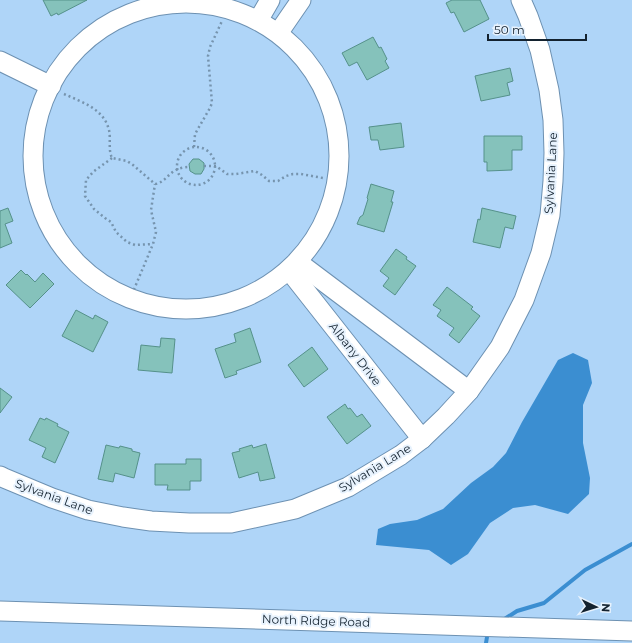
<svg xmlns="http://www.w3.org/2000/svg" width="632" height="643" viewBox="0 0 632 643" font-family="Montserrat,sans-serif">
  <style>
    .water { fill: #3b8ed1 }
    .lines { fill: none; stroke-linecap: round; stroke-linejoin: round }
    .stream { stroke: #3b8ed1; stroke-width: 4 }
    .building { fill: #85c2bb; stroke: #55918a }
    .minor-casing { stroke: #6d91b2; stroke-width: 21 }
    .path { stroke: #7694ae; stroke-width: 2.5; stroke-dasharray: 2 3; stroke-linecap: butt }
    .minor { stroke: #fff; stroke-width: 19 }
    .labels { text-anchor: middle; stroke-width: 4; stroke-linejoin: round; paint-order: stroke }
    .street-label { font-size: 12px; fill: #13222f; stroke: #e7f2fd }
  </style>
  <rect width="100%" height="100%" fill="#afd5f8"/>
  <!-- water -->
  <polygon class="water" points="573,353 588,360 592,383 583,405 583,443 590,478 589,494 568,514 535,505 513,508 490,523 468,554 451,565 429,550 376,545 378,529 390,524 417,520 443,509 471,483 493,467 506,453 522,422 558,360"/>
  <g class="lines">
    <!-- stream -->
    <g class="stream">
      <polyline points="503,620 517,611 544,603 585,570 632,544"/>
      <polyline points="486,643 488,631"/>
    </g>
  </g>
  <!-- building -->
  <g class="building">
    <polygon points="43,0 87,0 58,15 57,13 51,16"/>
    <polygon points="452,0 480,0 489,19 464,32 454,12 451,13 446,3"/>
    <polygon points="373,37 379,48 381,47 387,59 385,61 389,68 367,80 357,62 349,66 342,53"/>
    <polygon points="510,68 513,81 507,83 510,95 481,101 475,76"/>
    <polygon points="401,123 404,147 380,150 378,140 371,140 369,127"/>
    <polygon points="484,136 522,136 522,150 512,150 512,170 487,171 487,162 484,162"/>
    <polygon points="193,159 199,159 204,163 204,169 201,174 195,174 190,171 189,164"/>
    <polygon points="371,184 394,191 391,202 393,202 384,232 357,224 360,217 363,215 368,199 367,198"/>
    <polygon points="8,208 13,221 5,224 12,243 0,248 0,211"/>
    <polygon points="482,208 516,216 513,229 505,227 500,248 473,242 478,219 480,220"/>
    <polygon points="396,249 407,257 406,259 416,266 395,295 383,286 389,278 380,271"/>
    <polygon points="21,270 26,275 27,274 35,282 43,273 54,284 30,308 6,285"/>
    <polygon points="447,287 473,307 471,309 480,316 459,343 449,335 454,328 437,316 441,310 433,305"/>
    <polygon points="76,310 93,319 95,315 108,322 93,352 62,336"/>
    <polygon points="250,328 261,362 236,371 237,374 225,378 215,349 236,342 234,334"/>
    <polygon points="161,338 175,339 172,373 138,370 141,345 160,347"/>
    <polygon points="312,347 328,369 304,387 288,365"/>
    <polygon points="0,388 12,397 0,413"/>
    <polygon points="345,404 348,409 350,408 357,417 362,414 371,426 347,444 327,417"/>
    <polygon points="40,418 45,420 46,418 58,424 57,426 69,432 55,463 42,457 46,448 29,440"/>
    <polygon points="266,444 275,478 260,481 258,472 239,478 232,453 240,451 239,449 252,445 253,448"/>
    <polygon points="106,445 119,448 120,446 132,449 132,451 140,453 134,478 115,473 113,482 98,479"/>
    <polygon points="186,459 201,459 201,481 190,481 190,490 167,490 168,485 155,485 155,464 186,464"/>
  </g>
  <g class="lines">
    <!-- minor casing -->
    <g class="minor-casing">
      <g id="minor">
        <circle cx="186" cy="156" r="153"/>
        <polyline points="259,19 270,0"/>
        <polyline points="279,32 301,0"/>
        <polyline points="0,61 51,86"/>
        <polyline points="299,263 469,391"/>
        <polyline points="289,270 422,439"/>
        <polyline points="0,476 4,478 52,498 88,510 123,517 151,521 189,523 231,523 295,509 348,487 401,455 422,439 446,416 469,391 500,347 524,300 541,253 550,215 553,181 554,153 553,120 549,90 540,50 528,16 521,0"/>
        <polyline points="0,611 632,631"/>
      </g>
    </g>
    <!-- path -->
    <g class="path">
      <path d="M64 94C82 102 104 109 109 130 111 139 108 150 112 158L127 161 133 165 155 184C164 183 168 174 176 170 180 168 185 167 189 167"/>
      <circle cx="196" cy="166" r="19"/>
      <polyline points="194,147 195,134 210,108 212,103 208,56 210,47 222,21"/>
      <polyline points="112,158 93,172 86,180 85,196 94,209 105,218 111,222 116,232 127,242 135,245 153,244"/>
      <polyline points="204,166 216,166 227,174 236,174 255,171 262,175 269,181 278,181 286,176 293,174 301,174 323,178"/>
      <polyline points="130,299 153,244 156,232 151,210 155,184"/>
    </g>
    <!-- minor -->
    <use href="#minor" class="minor"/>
  </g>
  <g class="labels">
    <!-- street labels -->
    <g class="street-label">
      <text transform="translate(551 173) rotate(-87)" y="4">Sylvania Lane</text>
      <text transform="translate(355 354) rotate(52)" y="4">Albany Drive</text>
      <text transform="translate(375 468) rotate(-31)" y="4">Sylvania Lane</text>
      <text transform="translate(54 497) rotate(20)" y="4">Sylvania Lane</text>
      <text transform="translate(316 621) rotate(2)" y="4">North Ridge Road</text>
    </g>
  </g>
  <!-- north arrow -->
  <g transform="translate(596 607) rotate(94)" stroke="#e7f2fd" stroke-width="3" paint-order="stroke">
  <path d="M0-3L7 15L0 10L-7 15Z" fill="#13222f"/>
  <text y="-6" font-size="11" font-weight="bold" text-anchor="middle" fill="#13222f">N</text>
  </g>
  <!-- scale -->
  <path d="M488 34v6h98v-6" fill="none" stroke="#13222f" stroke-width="2"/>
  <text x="494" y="34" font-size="12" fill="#13222f" stroke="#e7f2fd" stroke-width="3" paint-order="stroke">50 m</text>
</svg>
